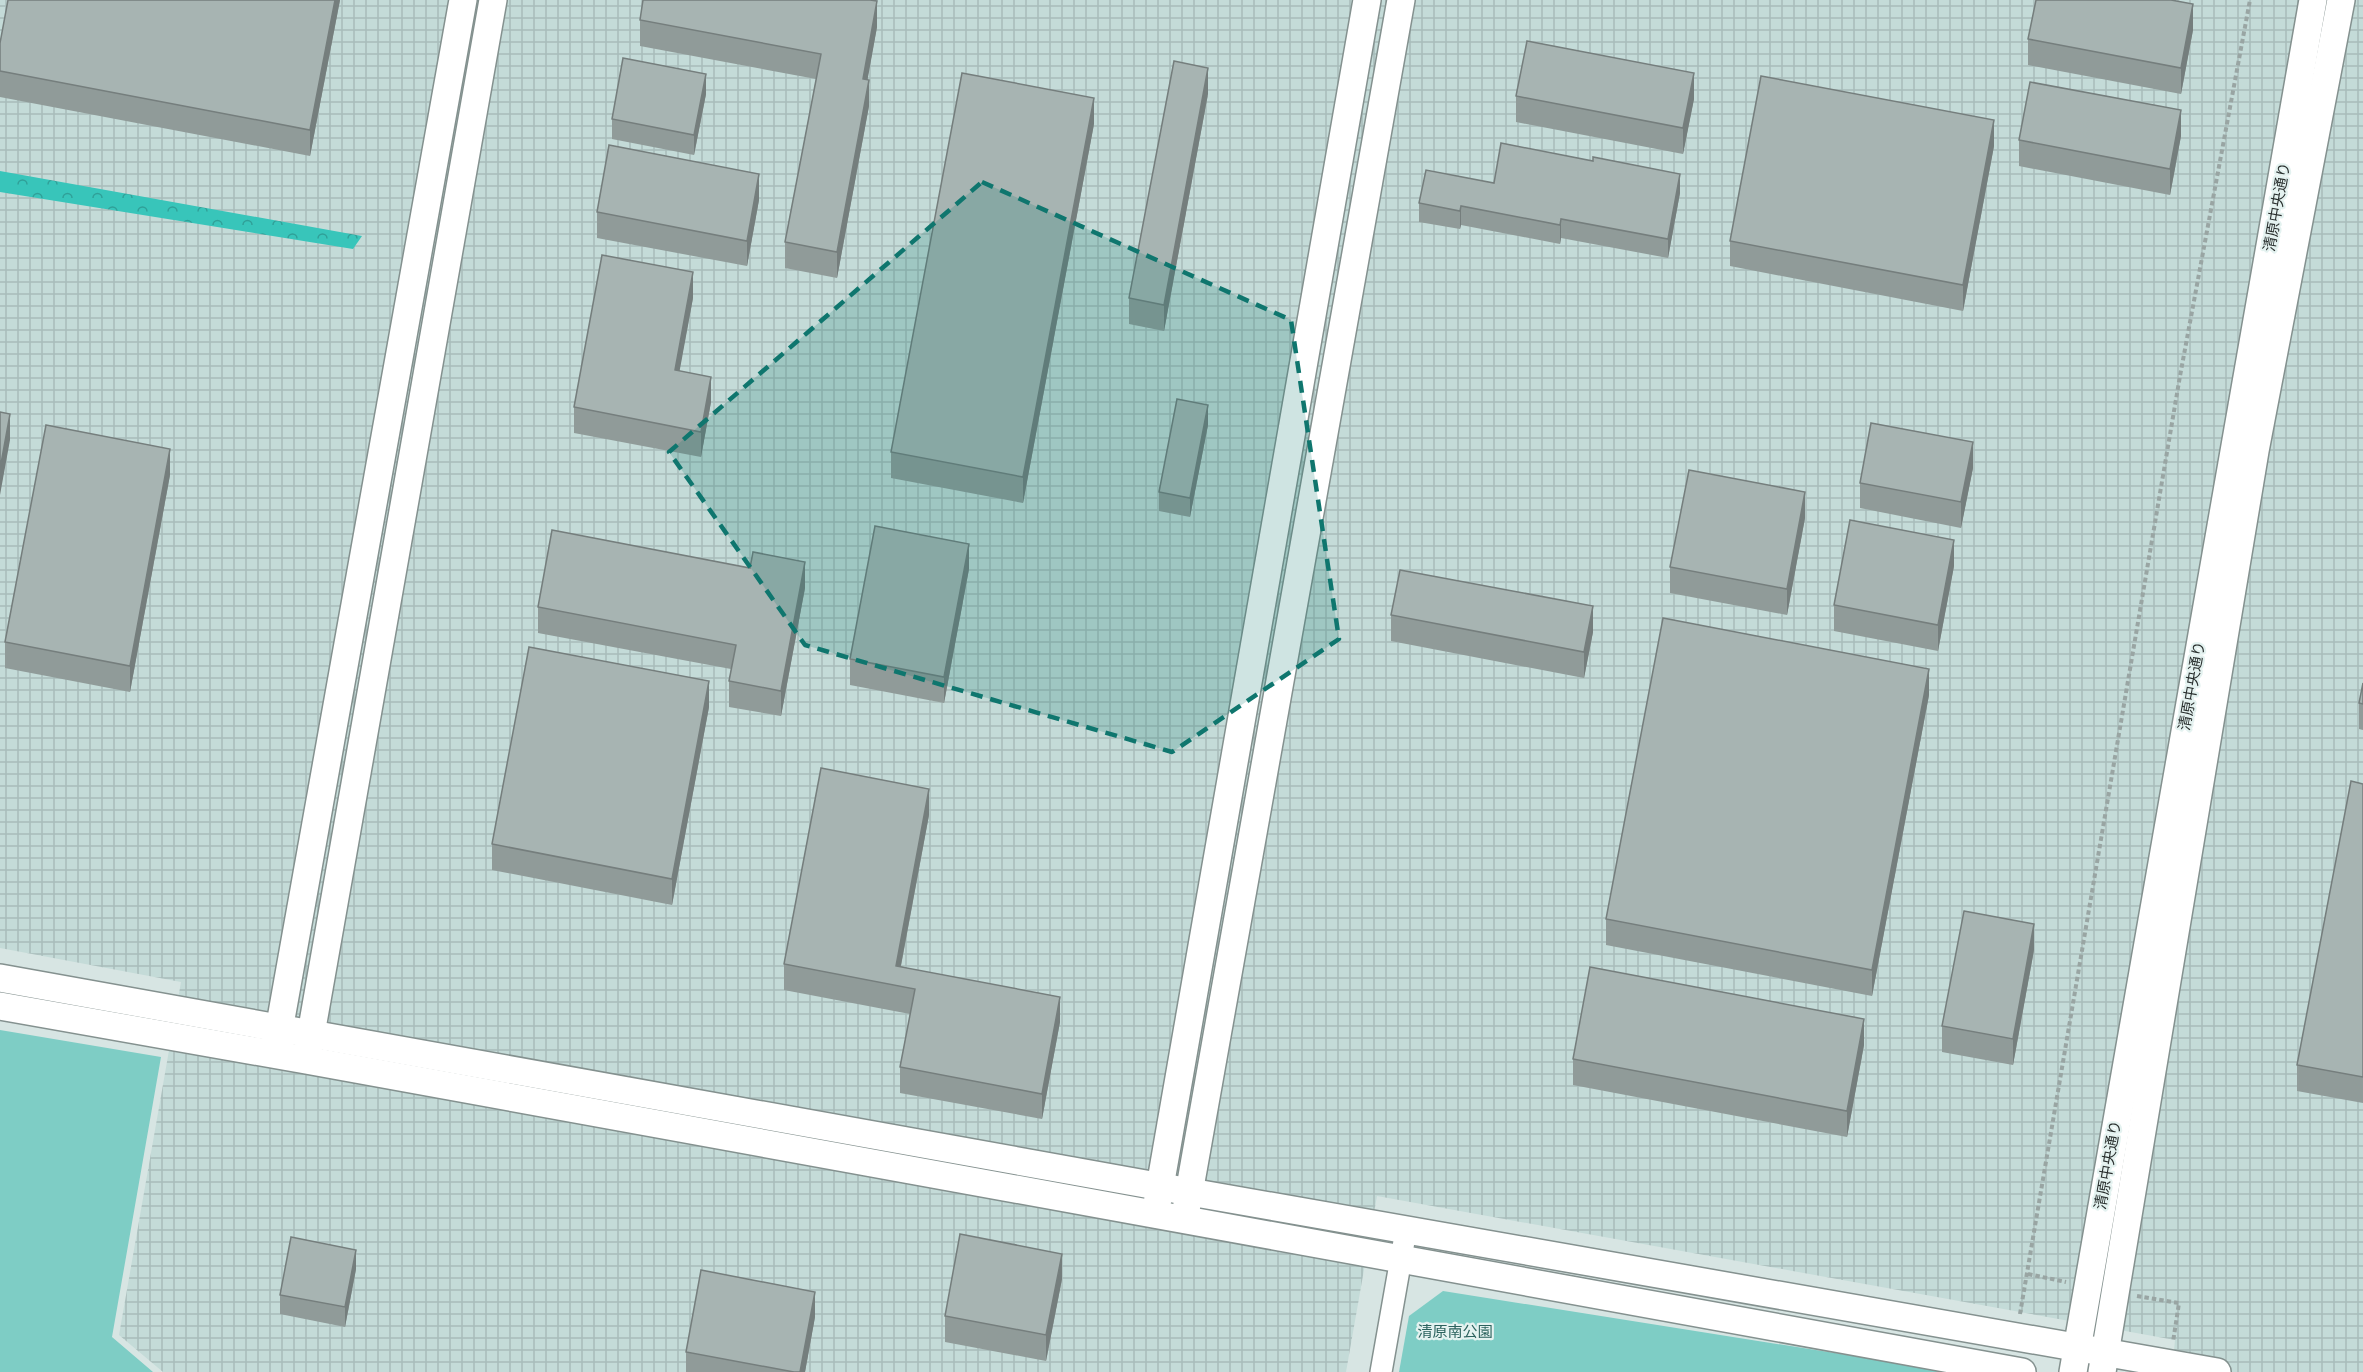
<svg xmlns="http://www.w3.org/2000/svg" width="2363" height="1372" viewBox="0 0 2363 1372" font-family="Roboto,'Noto Sans JP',sans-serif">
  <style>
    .industrial { fill: url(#industrial-grid) }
    .green { fill: #7ecdc5 }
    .forest { fill: url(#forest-crowns) }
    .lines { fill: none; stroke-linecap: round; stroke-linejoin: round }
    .minor-casing { stroke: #84918f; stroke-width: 24 }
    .tertiary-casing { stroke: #84918f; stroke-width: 30 }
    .path { stroke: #99a5a3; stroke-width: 4; stroke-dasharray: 4.5 3; stroke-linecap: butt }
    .minor { stroke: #fff; stroke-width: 21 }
    .tertiary { stroke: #fff; stroke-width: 27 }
    .wall { fill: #909b99 }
    .shaded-wall { fill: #757e7d }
    .building { fill: #a7b4b2; stroke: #757e7d; stroke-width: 1.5 }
    .marked { fill: #0f766e; fill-opacity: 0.2; stroke: #0f766e; stroke-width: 4.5; stroke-dasharray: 12 8; stroke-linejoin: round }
    .labels { text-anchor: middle; stroke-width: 4.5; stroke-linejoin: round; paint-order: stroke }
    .street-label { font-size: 15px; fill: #292f2e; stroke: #e4f2f0 }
    .park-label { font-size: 15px; fill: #2b625d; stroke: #e4f2f0 }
  </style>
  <defs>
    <pattern id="industrial-grid" width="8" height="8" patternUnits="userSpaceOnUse" patternTransform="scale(1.5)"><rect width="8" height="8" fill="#c4dbd8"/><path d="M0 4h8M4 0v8" fill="none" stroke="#a8bcba"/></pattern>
    <pattern id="forest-crowns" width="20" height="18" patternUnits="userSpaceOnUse" patternTransform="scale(1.5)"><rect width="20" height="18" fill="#38c5ba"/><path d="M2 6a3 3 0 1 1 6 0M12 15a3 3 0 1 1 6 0" fill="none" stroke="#2fa098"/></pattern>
  </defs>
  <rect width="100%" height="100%" fill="#d7e5e3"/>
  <!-- industrial -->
  <polygon class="industrial" points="0,0 2363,0 2363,1372 2172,1372 2175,1340 1377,1196 1346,1372 163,1372 119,1335 181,982 0,948"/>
  <!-- green -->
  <g class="green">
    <polygon points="0,1030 161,1057 112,1337 153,1372 0,1372"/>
    <polygon points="1443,1291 1954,1372 1399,1372 1409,1316"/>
  </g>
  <!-- forest -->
  <polygon class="forest" points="0,171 362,236 353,249 0,192"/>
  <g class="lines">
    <!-- minor casing -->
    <g class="minor-casing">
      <polyline id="minor" points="1381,1372 1406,1230"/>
    </g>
    <!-- tertiary casing -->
    <g class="tertiary-casing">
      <g id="tertiary">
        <polyline points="0,978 1190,1192 2217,1372"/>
        <polyline points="0,1006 306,1060 2022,1372"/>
        <polyline points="276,1047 463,0"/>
        <polyline points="308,1051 493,0"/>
        <polyline points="1157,1204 1367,0"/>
        <polyline points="1186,1210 1401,0"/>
        <polyline points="2073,1372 2313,0"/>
        <polyline points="2102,1372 2255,451 2341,0"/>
      </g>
    </g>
    <!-- path -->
    <g class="path">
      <polyline points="2028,1274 2066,1282"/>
      <polyline points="2137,1296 2179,1303 2173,1342"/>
      <polyline points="2020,1314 2180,376 2250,0"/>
    </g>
    <!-- minor -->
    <use href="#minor" class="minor"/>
    <!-- tertiary -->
    <use href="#tertiary" class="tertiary"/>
  </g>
  <!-- wall -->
  <g class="wall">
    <polygon points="8,0 340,0 310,156 0,97 0,43"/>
    <polygon points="640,20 877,27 867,80 869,106 837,278 785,268 785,242 816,79 640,46"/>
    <polygon points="2193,30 2181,94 2028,65 2028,39"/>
    <polygon points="706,94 694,155 612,139 612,119"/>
    <polygon points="1208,94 1164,331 1129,324 1129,298"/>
    <polygon points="1516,96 1694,99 1683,154 1516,122"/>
    <polygon points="1094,124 1023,503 891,478 891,452"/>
    <polygon points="2181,136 2170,195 2019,166 2019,140"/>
    <polygon points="1994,146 1963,311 1730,266 1730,241"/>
    <polygon points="1494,183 1680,193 1668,258 1561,238 1560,244 1461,225 1460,229 1419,222 1419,203"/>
    <polygon points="759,200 747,266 597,238 597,212"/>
    <polygon points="693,298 679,371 711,402 701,457 574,433 574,407"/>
    <polygon points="1208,425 1190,517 1159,511 1159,492"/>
    <polygon points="1973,468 1961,528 1860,508 1860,483"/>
    <polygon points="170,475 130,692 5,668 5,642"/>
    <polygon points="1805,518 1787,615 1670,593 1670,567"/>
    <polygon points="1954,566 1938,651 1834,631 1834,605"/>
    <polygon points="969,569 944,703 850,685 850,659"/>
    <polygon points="805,588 781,716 729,707 729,681 731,669 538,633 538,607"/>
    <polygon points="1391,615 1593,632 1584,678 1391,641"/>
    <polygon points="2363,683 2363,730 2359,729 2359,703"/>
    <polygon points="1929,695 1872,996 1606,945 1606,919"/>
    <polygon points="709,707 672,905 492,870 492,844"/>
    <polygon points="2363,784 2363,1103 2297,1091 2297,1065"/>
    <polygon points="929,815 901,966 1060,1022 1042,1119 900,1093 900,1067 910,1014 784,990 784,964"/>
    <polygon points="2034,950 2013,1065 1942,1052 1942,1026"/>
    <polygon points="1864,1045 1847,1137 1573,1085 1573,1059"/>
    <polygon points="356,1269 345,1327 280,1314 280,1295"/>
    <polygon points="1062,1279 1046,1361 945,1342 945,1316"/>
    <polygon points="815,1317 805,1372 686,1372 686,1352"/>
  </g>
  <!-- shaded-wall -->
  <g class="shaded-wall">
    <polygon points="335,0 340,0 310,156 310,130"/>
    <polygon points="877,1 877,27 863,105 863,79"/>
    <polygon points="2193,4 2193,30 2181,94 2181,68"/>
    <polygon points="1208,68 1208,94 1164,331 1164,305"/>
    <polygon points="1694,73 1694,99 1683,154 1683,128"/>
    <polygon points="706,74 706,94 694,155 694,135"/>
    <polygon points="869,80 869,106 837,278 837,252"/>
    <polygon points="1094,98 1094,124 1023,503 1023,477"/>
    <polygon points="2181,110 2181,136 2170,195 2170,169"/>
    <polygon points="1994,120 1994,146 1963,311 1963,285"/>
    <polygon points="759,174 759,200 747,266 747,241"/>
    <polygon points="1680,174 1680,193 1668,258 1668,239"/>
    <polygon points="1461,206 1461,225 1460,229 1460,211"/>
    <polygon points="1561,219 1561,238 1560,244 1560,225"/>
    <polygon points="693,272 693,298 675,396 675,370"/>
    <polygon points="711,377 711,402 701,457 701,432"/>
    <polygon points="1208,405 1208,425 1190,517 1190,498"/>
    <polygon points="10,414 10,440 0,495 0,469"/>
    <polygon points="1973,442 1973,468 1961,528 1961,502"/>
    <polygon points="170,449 170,475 130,692 130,666"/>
    <polygon points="1805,492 1805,518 1787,615 1787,589"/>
    <polygon points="1954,540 1954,566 1938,651 1938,625"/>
    <polygon points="969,544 969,569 944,703 944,677"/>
    <polygon points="805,562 805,588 781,716 781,691"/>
    <polygon points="1593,606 1593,632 1584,678 1584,652"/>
    <polygon points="1929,669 1929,695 1872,996 1872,970"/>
    <polygon points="709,681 709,707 672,905 672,879"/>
    <polygon points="929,789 929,815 897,986 896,966"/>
    <polygon points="2034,924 2034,950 2013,1065 2013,1039"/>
    <polygon points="1060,997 1060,1022 1042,1119 1042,1094"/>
    <polygon points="1864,1019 1864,1045 1847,1137 1847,1111"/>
    <polygon points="356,1250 356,1269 345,1327 345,1307"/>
    <polygon points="1062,1254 1062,1279 1046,1361 1046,1335"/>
    <polygon points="815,1292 815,1317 805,1372 800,1372"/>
  </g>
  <!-- building -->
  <g class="building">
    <polygon points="8,0 335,0 310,130 0,71 0,43"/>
    <polygon points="643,0 870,0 877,1 863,79 869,80 837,252 785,242 821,54 640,20"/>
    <polygon points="2036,0 2171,0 2193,4 2181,68 2028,39"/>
    <polygon points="1527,41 1694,73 1683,128 1516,96"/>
    <polygon points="623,58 706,74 694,135 612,119"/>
    <polygon points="1174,61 1208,68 1164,305 1129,298"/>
    <polygon points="962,73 1094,98 1023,477 891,452"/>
    <polygon points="1761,76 1994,120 1963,285 1730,241"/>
    <polygon points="2030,82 2181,110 2170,169 2019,140"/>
    <polygon points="1501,143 1593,161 1593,157 1680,174 1668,239 1561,219 1560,225 1461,206 1460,211 1419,203 1426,170 1494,183"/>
    <polygon points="609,145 759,174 747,241 597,212"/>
    <polygon points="602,255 693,272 675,370 711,377 701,432 574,407"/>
    <polygon points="1177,399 1208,405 1190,498 1159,492"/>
    <polygon points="0,412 10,414 0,469"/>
    <polygon points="1871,423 1973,442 1961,502 1860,483"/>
    <polygon points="46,425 170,449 130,666 5,642"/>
    <polygon points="1689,470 1805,492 1787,589 1670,567"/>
    <polygon points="1850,520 1954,540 1938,625 1834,605"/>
    <polygon points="875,526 969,544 944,677 850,659"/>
    <polygon points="552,530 750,568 753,552 805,562 781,691 729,681 736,645 538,607"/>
    <polygon points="1400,570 1593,606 1584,652 1391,615"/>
    <polygon points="1663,618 1929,669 1872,970 1606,919"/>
    <polygon points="529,647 709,681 672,879 492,844"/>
    <polygon points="2363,683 2363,704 2359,703"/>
    <polygon points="821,768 929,789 896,966 1060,997 1042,1094 900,1067 915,989 784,964"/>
    <polygon points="2351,781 2363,784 2363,1077 2297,1065"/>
    <polygon points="1964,911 2034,924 2013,1039 1942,1026"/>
    <polygon points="1590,967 1864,1019 1847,1111 1573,1059"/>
    <polygon points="960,1234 1062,1254 1046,1335 945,1316"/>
    <polygon points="291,1237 356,1250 345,1307 280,1295"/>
    <polygon points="701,1270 815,1292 800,1372 794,1372 686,1352"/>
  </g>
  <!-- marked area -->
  <path class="marked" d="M982 182 1291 320 1339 639 1172 752 805 645 669 452Z"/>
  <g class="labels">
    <!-- street labels -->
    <g class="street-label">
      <text transform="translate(2277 207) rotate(-80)" y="5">清原中央通り</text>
      <text transform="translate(2192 686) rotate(-80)" y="5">清原中央通り</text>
      <text transform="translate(2108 1165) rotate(-80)" y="5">清原中央通り</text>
    </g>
    <!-- park labels -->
    <g class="park-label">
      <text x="1455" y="1337">清原南公園</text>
    </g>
  </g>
</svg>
